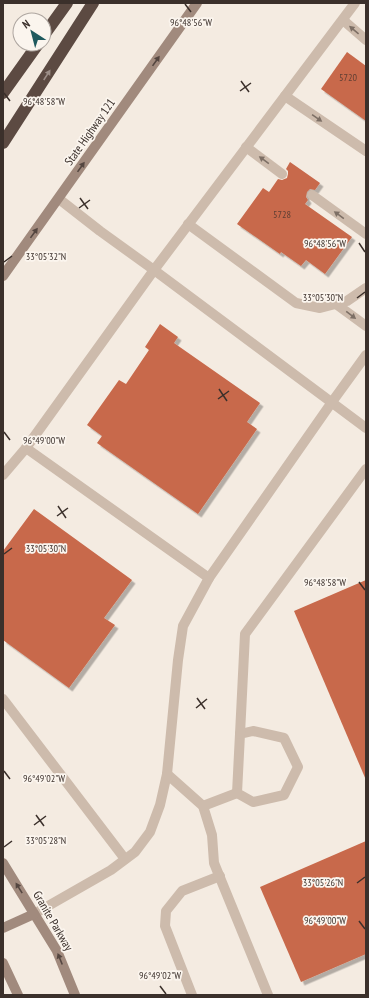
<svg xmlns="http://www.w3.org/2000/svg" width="369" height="998" viewBox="0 0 369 998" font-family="'PT Sans Narrow',sans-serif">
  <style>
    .building { fill: #c8694b; filter: url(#shadow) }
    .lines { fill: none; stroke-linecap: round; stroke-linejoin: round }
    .lane { stroke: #cdbbac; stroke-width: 10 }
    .secondary { stroke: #a18a7d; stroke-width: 10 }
    .highway { stroke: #5c4a42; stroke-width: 12 }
    .oneway { fill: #7d6f65 }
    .oneway2 { fill: #544640 }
    .oneway3 { fill: #9c8e87 }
    .ticks { fill: none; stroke: #3b302b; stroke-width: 1.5 }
    .labels { text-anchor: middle; stroke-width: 3.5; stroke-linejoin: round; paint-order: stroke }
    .number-label { font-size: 10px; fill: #5e3e33 }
    .street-label { font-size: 12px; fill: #3b302b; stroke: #fbf5ee }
    .ticks-label { font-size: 10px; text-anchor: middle; fill: #3b302b; stroke: #fbf5ee; stroke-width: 3.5; stroke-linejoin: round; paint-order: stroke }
  </style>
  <defs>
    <filter id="shadow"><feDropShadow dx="3.5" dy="3.5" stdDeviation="0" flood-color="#0004"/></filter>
  </defs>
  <rect width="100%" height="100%" fill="#f4ebe1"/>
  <!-- building -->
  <g class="building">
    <polygon points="347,52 366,66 366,121 321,89"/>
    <polygon points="290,162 320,183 315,190 310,189 307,192 306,197 308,200 305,204 352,237 325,274 306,260 301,266 281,252 280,254 237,224 263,188 269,192 278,179 282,180 287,178 288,174 288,171 286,169"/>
    <polygon points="160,324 178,337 174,343 260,403 247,422 257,429 198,514 97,443 102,436 87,425 119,380 126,384 149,350 145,347"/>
    <polygon points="34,509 132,580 104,618 115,625 69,688 3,640 3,551"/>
    <polygon points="366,580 366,780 294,611"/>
    <polygon points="366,841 366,954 301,982 260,887"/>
  </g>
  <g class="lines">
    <!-- lane -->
    <g class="lane">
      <polyline points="343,20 366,40"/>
      <polyline points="285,96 366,151"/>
      <polyline points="246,147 282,174"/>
      <polyline points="312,195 366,234"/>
      <polyline points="59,199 100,231 154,270 366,428"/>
      <polyline points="188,224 296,303 320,308 347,301 366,288"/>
      <polyline points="336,304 366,326"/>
      <polyline points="26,448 209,578"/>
      <polyline points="3,475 26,448 154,270 355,3"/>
      <polyline points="3,699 125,859"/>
      <polygon points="253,731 284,738 298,767 284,795 253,802 237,793 240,734"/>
      <polyline points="240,734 245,634 366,469"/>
      <polyline points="167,774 203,806 212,835 214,863 268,995"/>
      <polyline points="203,806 237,793"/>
      <polyline points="34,914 111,870 135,852 150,832 160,805 167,774 178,660 183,626 209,578 332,402 366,355"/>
      <polyline points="192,995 165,926 166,911 182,891 220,876"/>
    </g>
    <!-- secondary -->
    <g class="secondary">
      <polyline points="3,276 197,3"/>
      <polyline points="3,863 57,951 75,995"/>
      <polyline points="3,928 34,914"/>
      <polyline points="3,963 18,995"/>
    </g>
    <!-- highway -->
    <g class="highway">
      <polyline points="44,35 67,3"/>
      <polyline points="3,93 38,44"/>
      <polyline points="3,143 93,3"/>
    </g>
  </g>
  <!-- one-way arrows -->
  <defs><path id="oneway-solid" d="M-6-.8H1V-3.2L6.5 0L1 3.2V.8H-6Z"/></defs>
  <g class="oneway">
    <use href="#oneway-solid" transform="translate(354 30) rotate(-140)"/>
    <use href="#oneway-solid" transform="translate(317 118) rotate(35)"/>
    <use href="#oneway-solid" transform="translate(264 160) rotate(-144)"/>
    <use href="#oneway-solid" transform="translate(339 215) rotate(-144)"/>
    <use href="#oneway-solid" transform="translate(351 315) rotate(37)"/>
  </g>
  <g class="oneway2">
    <use href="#oneway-solid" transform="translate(156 61) rotate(-55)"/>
    <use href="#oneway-solid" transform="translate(81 167) rotate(-55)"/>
    <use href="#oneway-solid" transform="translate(34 233) rotate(-54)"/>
    <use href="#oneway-solid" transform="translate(19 888) rotate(-122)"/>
    <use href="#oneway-solid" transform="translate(60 959) rotate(-112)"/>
  </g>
  <use class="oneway3" href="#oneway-solid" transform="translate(47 75) rotate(-57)"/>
  <!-- ticks -->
  <path class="ticks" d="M185 4 191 12M241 81 249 92M240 91 251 83M4 93 10 101M80 198 88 209M79 208 90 200M359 243 365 252M4 262 12 256M357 298 365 292M219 389 227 401M218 399 229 391M4 432 10 440M58 506 66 518M57 516 68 508M4 554 12 548M359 582 365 590M197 698 205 709M196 708 207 699M4 771 10 779M36 815 44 826M34 825 46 816M4 847 12 841M357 883 365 877M359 921 365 929M160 986 166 994"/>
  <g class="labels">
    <!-- number labels -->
    <g class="number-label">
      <text x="348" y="81">5720</text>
      <text x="282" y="218">5728</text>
    </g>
    <!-- street labels -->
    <g class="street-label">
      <text transform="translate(90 132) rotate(-55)" y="4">State Highway 121</text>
      <text transform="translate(53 921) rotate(60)" y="4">Granite Parkway</text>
    </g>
  </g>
  <g class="ticks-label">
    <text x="191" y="26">96°48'56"W</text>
    <text x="44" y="105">96°48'58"W</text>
    <text x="325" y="247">96°48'56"W</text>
    <text x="46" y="260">33°05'32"N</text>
    <text x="323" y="301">33°05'30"N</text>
    <text x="44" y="444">96°49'00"W</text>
    <text x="46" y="552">33°05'30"N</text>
    <text x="325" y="586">96°48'58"W</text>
    <text x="44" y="782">96°49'02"W</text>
    <text x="46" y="844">33°05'28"N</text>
    <text x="323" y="886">33°05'26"N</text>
    <text x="325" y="924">96°49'00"W</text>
    <text x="160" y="979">96°49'02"W</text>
  </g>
  <!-- border -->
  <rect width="369" height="998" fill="none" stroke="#3b302b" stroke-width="8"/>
  <!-- north arrow -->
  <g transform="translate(32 32) rotate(324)"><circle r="19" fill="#fbf5ee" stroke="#aea6a0"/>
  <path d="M0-3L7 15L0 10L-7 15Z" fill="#1f5a5e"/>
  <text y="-6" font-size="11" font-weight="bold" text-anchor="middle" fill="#3b302b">N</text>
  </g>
</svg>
